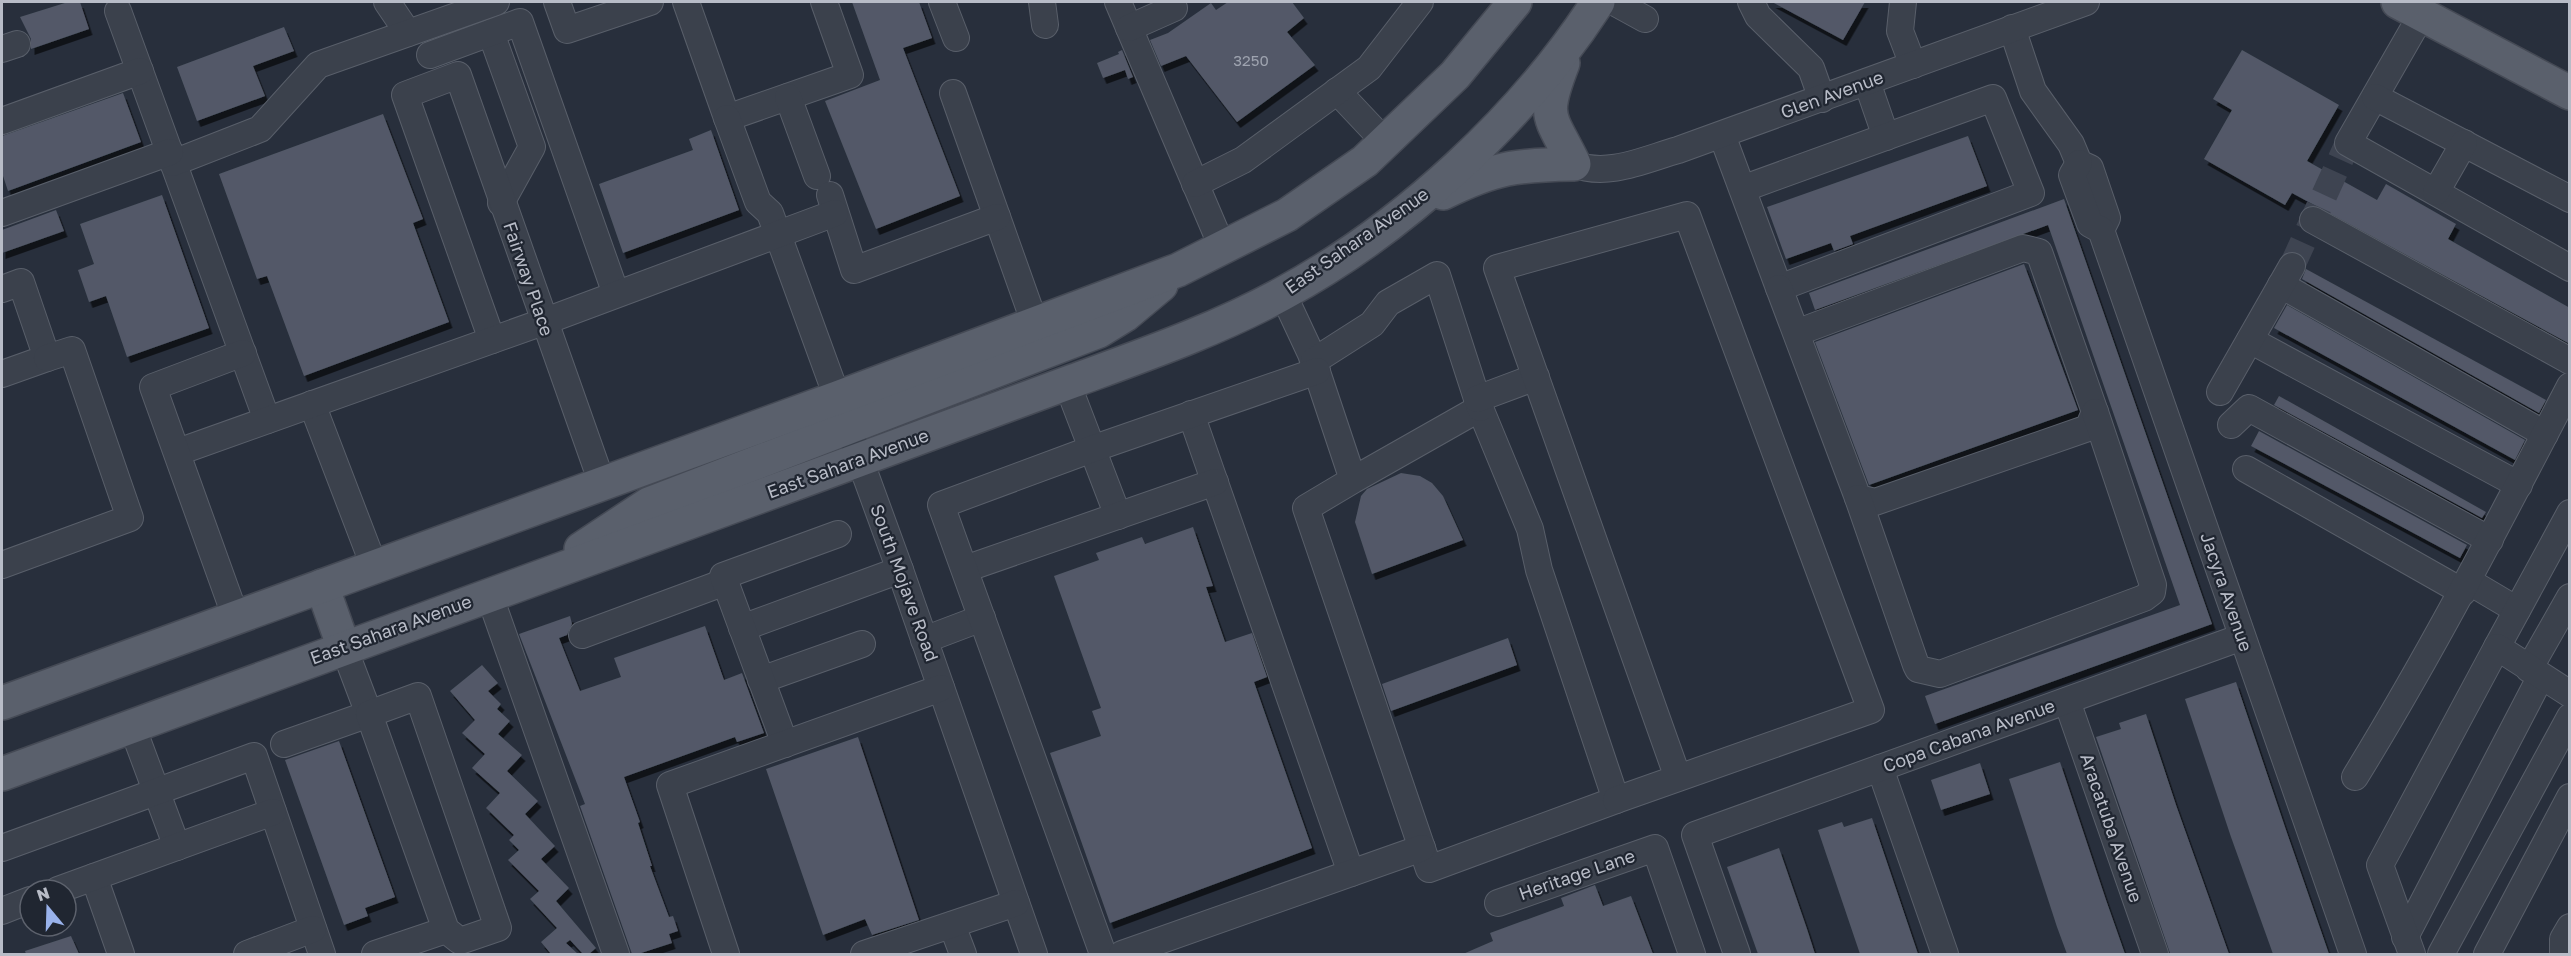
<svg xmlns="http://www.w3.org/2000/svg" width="2571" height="956" viewBox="0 0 2571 956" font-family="'Golos Text',sans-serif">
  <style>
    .building { fill: #525967; filter: url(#shadow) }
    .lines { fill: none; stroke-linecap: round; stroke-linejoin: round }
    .minor-tunnel { stroke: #3e4451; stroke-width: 26; stroke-dasharray: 26 13; stroke-linecap: butt }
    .minor-casing { stroke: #595f6a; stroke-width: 28 }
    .major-casing { stroke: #454a55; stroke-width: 36 }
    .minor { stroke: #3b414c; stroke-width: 26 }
    .major { stroke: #5a606c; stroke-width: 33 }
    .labels { text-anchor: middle; stroke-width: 4.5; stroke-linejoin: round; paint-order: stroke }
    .number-label { font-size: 15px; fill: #9ea3af }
    .street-label { font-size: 18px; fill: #b8bcc7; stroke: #202631 }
  </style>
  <defs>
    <filter id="shadow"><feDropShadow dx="3.5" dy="6" stdDeviation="0" flood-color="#0009"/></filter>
  </defs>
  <rect width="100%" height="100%" fill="#282f3c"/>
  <!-- building -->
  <g class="building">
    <polygon points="68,2 80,2 89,29 31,49 31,39 20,17"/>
    <polygon points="852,2 919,2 932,38 903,48 960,196 876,229 825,101 880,80"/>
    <polygon points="1228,2 1292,2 1304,18 1287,32 1315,65 1237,122 1186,56 1161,66 1150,40 1168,33 1211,3 1216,10"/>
    <polygon points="1772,2 1865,2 1843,40"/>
    <polygon points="284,27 294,51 253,66 265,96 197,121 177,67"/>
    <polygon points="1122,50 1133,77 1128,79 1125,70 1103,78 1097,63 1119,54 1118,52"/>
    <polygon points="2242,50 2339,105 2307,161 2377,200 2386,184 2456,224 2448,239 2570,308 2570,344 2292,193 2285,205 2204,159 2232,110 2213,99"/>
    <polygon points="123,93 141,142 8,191 2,173 2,136"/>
    <polygon points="383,114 423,219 413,223 449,322 304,376 267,276 257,279 219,174"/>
    <polygon points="711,130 739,210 623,253 599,184 693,150 689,139"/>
    <polygon points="1968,136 1987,186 1850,236 1853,244 1834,251 1831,243 1786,259 1767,207"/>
    <polygon points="162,195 209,328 127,357 106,296 89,302 78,270 94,264 80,224"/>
    <polygon points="2064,199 2212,624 1935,724 1925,696 2180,605 2048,225 1815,310 1809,293"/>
    <polygon points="56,210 64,231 2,253 2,230"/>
    <polygon points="2024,264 2078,410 1869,485 1815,342"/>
    <polygon points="2306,269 2546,400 2539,413 2302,279"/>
    <polygon points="2287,305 2525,440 2515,460 2274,328"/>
    <polygon points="2279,396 2486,512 2482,518 2274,405"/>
    <polygon points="2259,431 2467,545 2460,558 2251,446"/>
    <polygon points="1401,473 1420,476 1432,483 1443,496 1463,540 1372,574 1355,522 1361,496 1367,489"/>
    <polygon points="1193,527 1213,586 1206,587 1225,642 1252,633 1267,677 1254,682 1312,848 1110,923 1050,753 1101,736 1092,711 1101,708 1054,576 1099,560 1096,553 1142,537 1145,544"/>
    <polygon points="570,616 572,624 567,635 559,638 580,691 621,677 614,658 705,626 724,680 742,673 764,733 737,742 735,737 624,777 640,822 638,823 652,866 650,866 669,917 673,916 678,931 669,934 672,943 638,954 632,954 580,806 585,804 519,634"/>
    <polygon points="1508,638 1517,665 1391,711 1382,684"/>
    <polygon points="482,665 498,683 488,691 501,704 497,709 510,721 498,734 522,755 507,771 538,801 525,814 555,846 541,859 569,888 556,901 596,948 589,954 583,954 570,940 566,943 578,954 551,954 541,942 557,928 530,899 539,891 508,860 519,850 509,840 514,835 486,808 500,793 472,768 485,754 462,733 475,720 450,691"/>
    <polygon points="2236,682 2286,830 2329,954 2273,954 2231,837 2185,699"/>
    <polygon points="2146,714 2176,805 2229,954 2170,953 2096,737 2121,729 2119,723"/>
    <polygon points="858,737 919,920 872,935 865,919 823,935 766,769"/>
    <polygon points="339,741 395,897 365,908 368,916 344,925 285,760"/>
    <polygon points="2060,762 2106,900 2125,954 2067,954 2057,927 2009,779"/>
    <polygon points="1980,763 1990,794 1941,810 1931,780"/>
    <polygon points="1872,818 1918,954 1860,954 1818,830 1842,822 1844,827"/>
    <polygon points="1779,848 1807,929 1815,954 1758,954 1727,867"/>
    <polygon points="1595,885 1603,906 1631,896 1653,954 1463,954 1493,941 1490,933 1564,906 1561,898"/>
    <polygon points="71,936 79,954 26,954 25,951"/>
  </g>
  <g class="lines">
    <!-- minor-tunnel -->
    <polyline class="minor-tunnel" points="2292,266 2348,143"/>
    <!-- minor casing -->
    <g class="minor-casing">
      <g id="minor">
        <polyline points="387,2 408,33"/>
        <polyline points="557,2 567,30 650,2"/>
        <polyline points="686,2 727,118 850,75 824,2"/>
        <polyline points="942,2 956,38"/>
        <polyline points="1042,2 1045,25"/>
        <polyline points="1118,2 1223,249"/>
        <polyline points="1614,2 1645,19"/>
        <polyline points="1751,2 1758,16 1811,68 1822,99"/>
        <polyline points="1903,2 1900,31 1913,65"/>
        <polyline points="118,11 267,420"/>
        <polyline points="2422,14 2348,143 2570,268"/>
        <polyline points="1129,28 1174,8 1171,2"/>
        <polyline points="2012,28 2033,91 2071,144 2079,163 2090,168 2107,218 2101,230"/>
        <polyline points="491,33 532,147 501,203"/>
        <polyline points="2,49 17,44"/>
        <polyline points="430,55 520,22 616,294"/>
        <polyline points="1867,82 1886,137"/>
        <polyline points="1337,91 1385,142"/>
        <polyline points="953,93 1035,324"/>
        <polyline points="788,97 817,176"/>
        <polyline points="2375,97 2570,199"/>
        <polyline points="727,118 758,202 770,213 900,570 1034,954"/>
        <polyline points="2,121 140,71"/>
        <polyline points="1722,135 1779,288 2031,193 1993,98 1742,189"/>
        <polyline points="173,163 260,129 318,65 496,2"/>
        <polyline points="2079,163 2072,175 2090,224 2101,230 2353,954"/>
        <path d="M1574 164C1607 178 1646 159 1678 150L2086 2"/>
        <polyline points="1195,184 1243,160 1369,68 1420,2"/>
        <polyline points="2436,192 2464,143"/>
        <polyline points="830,195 854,270 997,217"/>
        <polyline points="2,213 170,152"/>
        <polyline points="2313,220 2570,361"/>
        <polyline points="2281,285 2545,434"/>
        <polyline points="1779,288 1858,498 1875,502 2088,428 2095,412 2039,252 2023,248 1796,333"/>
        <polyline points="2,289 21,282 47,358 2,374"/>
        <polyline points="1283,294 1311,354 1353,480 1480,408 1530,529 1539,570 1616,800 1429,869 1306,508 1353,480"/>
        <polyline points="492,340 405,95 458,75 602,483"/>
        <polyline points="2250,340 2519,485"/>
        <polyline points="1314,361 1372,324 1388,303 1437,275 1480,408"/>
        <polyline points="1067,383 1118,516"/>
        <polyline points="2220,392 2292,266"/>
        <polyline points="1477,399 1536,377"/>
        <polyline points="312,404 374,566"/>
        <polyline points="1191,414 1351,873"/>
        <polyline points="2231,425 2249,408 2490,540"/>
        <polyline points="178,452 543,322 835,213"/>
        <polyline points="2246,469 2463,592"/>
        <polyline points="1858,498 1916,665 1918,669 1940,674 2144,598 2152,592 2153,585 2095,412"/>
        <polyline points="2,565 130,518 72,350 47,358"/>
        <polyline points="965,569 1215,482"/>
        <polyline points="2468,581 2517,610"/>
        <polyline points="489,594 616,954"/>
        <polyline points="236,618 153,387 243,353"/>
        <polyline points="742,628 900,570"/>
        <polyline points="582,635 725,582"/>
        <polyline points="924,640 982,618"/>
        <polyline points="2497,647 2570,513"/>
        <polyline points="2529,669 2570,597"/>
        <polyline points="761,680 862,644"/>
        <polyline points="2067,701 2155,954"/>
        <polyline points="132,726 177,847"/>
        <polyline points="284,744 369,714 344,648"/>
        <polyline points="785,744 723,576 838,534"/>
        <polyline points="1880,768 1945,954"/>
        <path d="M2355 777C2433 650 2501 518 2570 386"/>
        <polyline points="1616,800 1871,710 1687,215 1497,268 1678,778"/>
        <polyline points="2,848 254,756 322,954"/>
        <polyline points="94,877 121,954"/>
        <polyline points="58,890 273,812"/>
        <polyline points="1498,903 1655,848 1692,954"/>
        <polyline points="2,911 30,900"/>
        <polyline points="952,925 963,954"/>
        <polyline points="2405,937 2541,676"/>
        <polyline points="247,954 313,929"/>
        <polyline points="375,954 446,930 369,714 418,696 498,928 460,941 446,930"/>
        <polyline points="726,954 670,785 941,688"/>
        <polyline points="864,954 1016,903"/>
        <polyline points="1103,954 941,505 1092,449 1317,371"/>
        <polyline points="1122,954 1422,848"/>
        <polyline points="1737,954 1695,835 2242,637"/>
        <polyline points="2412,954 2380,865 2497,647 2570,694"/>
        <polyline points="2441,954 2570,717"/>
        <polyline points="2487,954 2570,797"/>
        <polyline points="2563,954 2563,939 2570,927"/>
      </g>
    </g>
    <!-- major casing -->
    <g class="major-casing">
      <g id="major">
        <polyline points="2398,2 2570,93"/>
        <path d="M1443 193C1496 167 1516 165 1574 164 1550 114 1541 120 1563 63"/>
        <polyline points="581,549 649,504 1099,331 1125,315 1161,285"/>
        <polyline points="322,586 344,648"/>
        <polyline points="2,703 837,398 1178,270 1287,215 1365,161 1455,75 1515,2"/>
        <path d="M2 774C270 674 540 576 810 478 898 446 985 413 1073 381 1144 355 1216 330 1282 294 1404 228 1523 118 1598 2"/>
      </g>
    </g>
    <!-- minor -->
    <use href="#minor" class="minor"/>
    <!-- major -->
    <use href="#major" class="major"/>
  </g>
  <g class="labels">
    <!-- number labels -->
    <g class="number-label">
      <text x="1251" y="66">3250</text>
    </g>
    <!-- street labels -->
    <g class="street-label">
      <text transform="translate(1832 95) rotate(-20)" y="6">Glen Avenue</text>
      <text transform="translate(1357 241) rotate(-35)" y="6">East Sahara Avenue</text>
      <text transform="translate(528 279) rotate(71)" y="6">Fairway Place</text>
      <text transform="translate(848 464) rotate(-20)" y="6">East Sahara Avenue</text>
      <text transform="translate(904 583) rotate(70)" y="6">South Mojave Road</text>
      <text transform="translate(2226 592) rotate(71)" y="6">Jacyra Avenue</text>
      <text transform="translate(391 630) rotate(-20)" y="6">East Sahara Avenue</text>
      <text transform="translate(1969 736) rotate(-20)" y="6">Copa Cabana Avenue</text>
      <text transform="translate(2111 828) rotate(71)" y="6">Aracatuba Avenue</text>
      <text transform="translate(1577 875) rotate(-19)" y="6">Heritage Lane</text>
    </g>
  </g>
  <!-- border -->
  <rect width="2571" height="956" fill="none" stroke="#b8bcc7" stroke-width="6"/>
  <!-- north arrow -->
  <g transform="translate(48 908) rotate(341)"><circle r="28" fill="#202631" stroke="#5d626d" stroke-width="1.5"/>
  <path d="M0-4.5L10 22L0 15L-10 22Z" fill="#99b2eb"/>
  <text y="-9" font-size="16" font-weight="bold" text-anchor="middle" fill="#b8bcc7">N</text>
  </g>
</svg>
